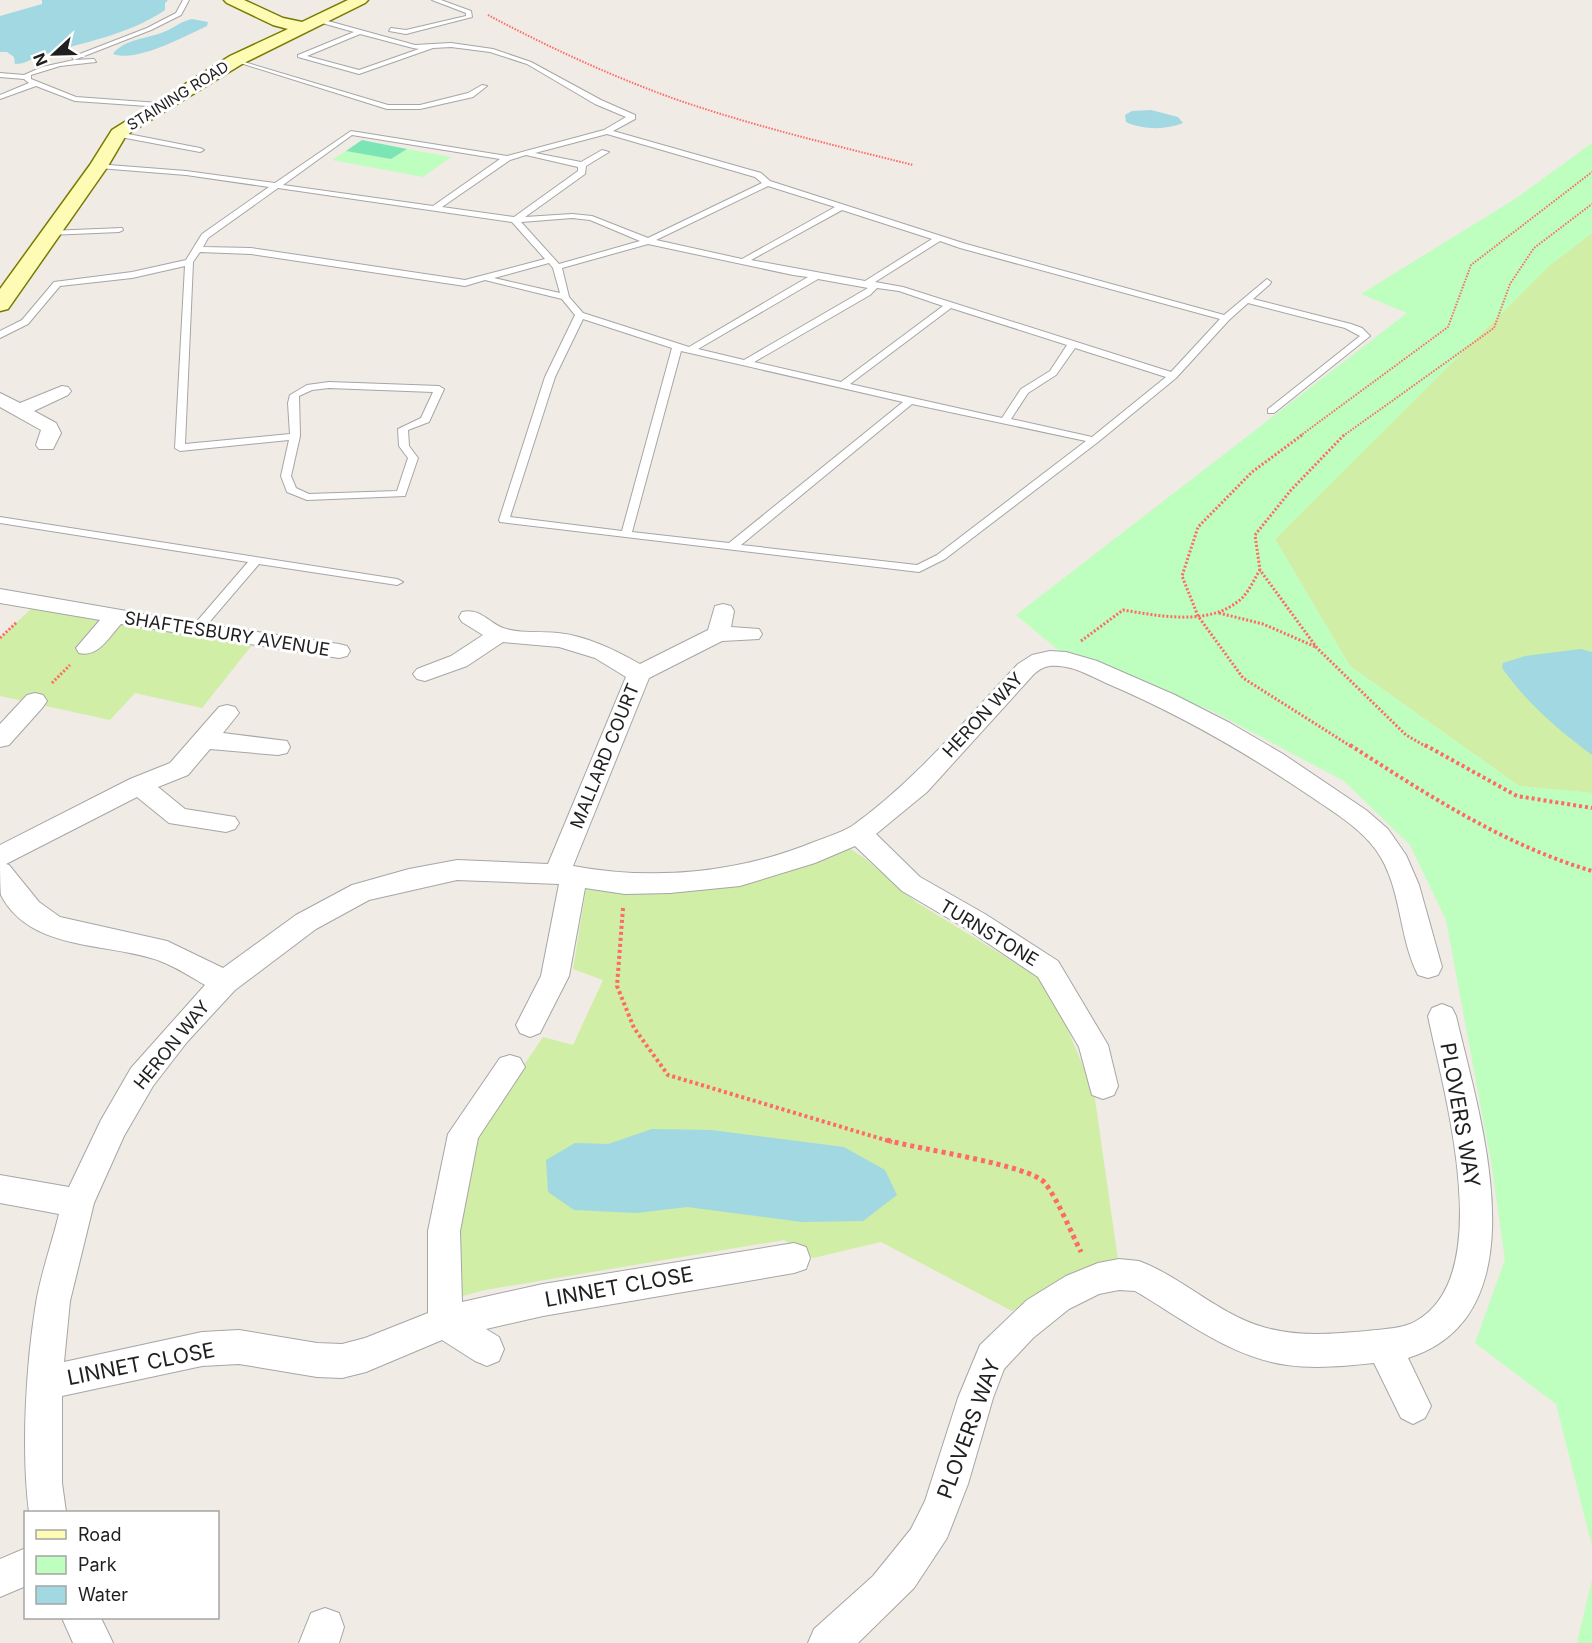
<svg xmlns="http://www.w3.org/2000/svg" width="1592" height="1643" viewBox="0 0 1592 1643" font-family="Inter,sans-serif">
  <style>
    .grass { fill: #d0eea6 }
    .park { fill: #befebe }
    .pitch { fill: #7ce5b4 }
    .water { fill: #a1d8e1 }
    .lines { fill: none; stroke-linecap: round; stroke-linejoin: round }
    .lane-casing { stroke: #a6a6a6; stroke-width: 2 }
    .street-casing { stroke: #a6a6a6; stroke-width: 2 }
    .secondary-casing { stroke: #787b00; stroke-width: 3 }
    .path-far3 { stroke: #ff6966; stroke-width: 2; stroke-dasharray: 1.5 1.5; stroke-linecap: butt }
    .path-far2 { stroke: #ff6966; stroke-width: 3; stroke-dasharray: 2 2; stroke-linecap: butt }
    .path-far1 { stroke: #ff6966; stroke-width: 4; stroke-dasharray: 3 3; stroke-linecap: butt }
    .path { stroke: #ff6966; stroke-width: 5; stroke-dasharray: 4 4; stroke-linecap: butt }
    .lane { fill: #fff; fill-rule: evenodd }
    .street { fill: #fff; fill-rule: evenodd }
    .secondary { fill: #fefcb4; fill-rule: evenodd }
    .labels { text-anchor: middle; stroke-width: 6; stroke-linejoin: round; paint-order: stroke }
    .far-street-label { font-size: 15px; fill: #1f1f1f; stroke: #fff }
    .street-label { font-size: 18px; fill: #1f1f1f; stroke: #fff }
    .near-street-label { font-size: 21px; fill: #1f1f1f; stroke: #fff }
  </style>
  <rect width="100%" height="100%" fill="#f0ebe4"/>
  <!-- grass -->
  <g class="grass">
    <polygon points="1592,233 1592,793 1519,786 1350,666 1275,539 1550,265"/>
    <polygon points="32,608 252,645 202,708 135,693 110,720 0,696 0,638"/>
    <polygon points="847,847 863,857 916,902 1048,983 1094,1092 1118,1260 1012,1311 881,1242 813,1258 784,1240 485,1290 459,1297 453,1225 471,1143 543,1037 573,1045 603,980 573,969 587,883 626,888"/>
  </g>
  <!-- park -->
  <g class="park">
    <polygon points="1592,143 1592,233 1550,265 1275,539 1350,666 1519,786 1592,793 1592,1546 1556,1404 1475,1343 1505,1260 1492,1167 1446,920 1410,845 1344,781 1210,710 1063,654 1016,615 1407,313 1361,294 1515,199"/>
    <polygon points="407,149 451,157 423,177 332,160 346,151 391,159"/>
    <polygon points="1592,1579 1592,1643 1577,1643"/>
  </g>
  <!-- pitch -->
  <polygon class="pitch" points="362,140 407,149 391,159 346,151"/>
  <!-- water -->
  <g class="water">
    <path d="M42 0H168L165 3V10C127 36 82 42 40 56 30 59 26 64 15 64L14 57 7 52H0V16L42 4Z"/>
    <path d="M192 19 208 22 207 26C185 36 136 63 113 54 123 39 151 38 166 31 175 27 182 21 192 19Z"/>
    <path d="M1151 110 1178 117 1183 123C1166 130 1143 130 1126 122L1125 115 1132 111Z"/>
    <path d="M1581 649 1592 652V755C1557 729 1527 703 1502 668L1503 663 1525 656Z"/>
    <polygon points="652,1129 711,1130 844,1147 885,1170 897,1195 863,1221 802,1222 687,1207 637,1213 574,1210 548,1192 546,1160 575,1143 608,1144"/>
  </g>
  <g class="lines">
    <!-- lane casing -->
    <g class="lane-casing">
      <g id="lane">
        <polygon points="183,0 189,0 181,15 151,30 74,60 94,59 96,62 60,66 31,75 31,79 76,97 159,103 162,103 162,107 75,101 36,86 0,99 0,95 29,83 24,79 0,77 0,73 24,75 42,67 74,60 72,57 147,28 176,13"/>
        <polygon points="432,0 441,0 471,11 472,17 406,34 389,31 391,28 406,30 466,16 466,13"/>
        <path d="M317 18 415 45 451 43 493 49 531 62 601 100 635 115V119L613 131 761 173 770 181 966 244 1224 315 1267 279 1271 282 1270 284 1253 299 1351 324 1362 328 1370 336 1274 413H1268V409L1360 336 1345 328 1248 303 1229 320 1176 378 1098 442 945 559 919 572 500 522 499 520 545 377 575 315 562 299 485 280 465 286 251 254 200 252 193 262 185 444 290 434 288 403 290 395 307 385 329 382 439 386 444 389 429 422 408 430 409 446 418 458 405 496 307 500 287 492 281 476 289 440 180 451 175 448 185 266 132 278 60 286 28 324 0 338V331L22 320 54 282 132 272 186 260 202 234 269 187 186 175 99 168H96V164L186 171 275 183 351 131 507 156 604 130 626 117 595 104 527 64 490 52 451 47 433 48 359 74 298 57V55L354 32 315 21ZM360 34 413 48 419 49 359 70 307 56ZM607 134 755 177 762 183 648 238 592 216 572 214 525 217 585 174 586 166 609 152 602 150 581 162 535 153ZM352 135 500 159 433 206 283 185ZM526 155 578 167V171L514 217 442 207 510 160ZM768 186 835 207 742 259 656 240ZM278 188 512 222 545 259 465 280 251 248 203 247 208 238ZM842 210 932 239 865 281 751 260ZM572 218 590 220 640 241 559 264 521 222ZM940 241 960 248 1220 319 1171 372 903 287 875 282ZM648 244 793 275 808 277 689 347 583 313 569 297 562 268ZM549 263 553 268 560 293 494 278ZM818 279 868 288 744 360 698 349ZM877 288 899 291 943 306 841 382 754 362 870 295ZM951 308 1067 345 1050 371 1021 389 1002 418 850 384ZM583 319 672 348 622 531 510 517 555 377ZM1075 348 1166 377 1092 437 1011 419 1028 393 1056 375ZM681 351 903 402 729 543 632 532ZM329 388 433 392 421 418 398 429 399 446 408 458 397 491 309 494 296 488 291 476 300 436 299 396 312 390ZM912 404 1086 441 937 555 917 565 741 545Z"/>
        <polygon points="234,59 388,105 420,105 468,93 482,85 487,86 473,97 420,109 387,109 234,61"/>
        <polygon points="118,132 200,148 204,150 200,152 115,136 114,134"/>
        <polygon points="122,228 123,230 119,232 49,235 45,233 49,231"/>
        <polygon points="0,517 397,579 403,582 397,585 259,564 200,633 192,633 190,630 192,627 248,562 0,523"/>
      </g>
    </g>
    <!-- street casing -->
    <g class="street-casing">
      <g id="street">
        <polygon points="62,386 68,387 71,391 68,395 34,411 56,423 61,433 53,449 39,449 36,445 41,430 0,407 0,393 20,403"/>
        <path d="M0 589 196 623 339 644 347 646 350 651 347 656 339 658 121 624C109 637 98 658 79 653L76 648 100 620 0 603Z"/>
        <path d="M723 604 731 606 734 611 731 627 759 629 762 634 759 639 722 641 649 678 573 866C654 881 738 873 814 842 826 837 841 833 852 826 915 781 965 720 1018 664L1032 655 1050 651 1066 652 1097 661 1175 695 1230 723 1283 754 1366 810 1388 829 1406 855 1419 885 1442 967 1438 975 1428 978 1418 975C1398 936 1402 886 1376 850 1360 828 1335 813 1313 798 1247 753 1179 714 1106 683 1091 676 1075 667 1059 666 1048 665 1042 667 1034 674L927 792 876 834 920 877 985 914 1058 961 1108 1045 1118 1086 1114 1095 1103 1099 1092 1095 1079 1047 1038 977 965 928 902 891 855 846 815 863 740 886 670 893 625 894 585 888 569 976 540 1033 530 1037 520 1033 516 1025 541 976 559 884 457 880 369 900 316 929 235 990 187 1042 153 1086 124 1136 94 1203 70 1301 64 1362 202 1332 239 1330 317 1343 342 1344 365 1338 428 1313V1231L448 1134 500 1058 510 1055 520 1058 525 1067 478 1138 460 1231 462 1302 543 1284 794 1243 806 1247 810 1258 806 1269 794 1273 543 1316 486 1329 499 1337 504 1349 499 1361 487 1366 475 1361 442 1340 366 1372 342 1378 317 1377 239 1364 202 1366 62 1396V1483L66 1512H29C21 1450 26 1365 36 1303 41 1273 52 1243 59 1214L0 1203V1175L69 1187 101 1120 131 1068 205 985C191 977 176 967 160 961 109 942 30 952 1 895 0 885 0 856 0 845L130 779 170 763 219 707 227 705 235 707 239 713 223 733 287 741 290 747 287 753 278 755 210 749 188 775 158 787 185 809 235 817 239 823 235 829 226 832 169 823 137 797 6 864 9 865 39 902 60 917 167 941 223 968 296 915 352 885 409 869 457 860 548 864 626 677 595 658 559 647 503 642 467 666 425 681 417 679 413 674 417 669 451 656 483 635 462 622 459 617 462 612C480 608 488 622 503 628 519 634 542 631 558 633 587 636 615 650 640 664L708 630 715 606Z"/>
        <polygon points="35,693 43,695 47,701 43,707 9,745 0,747 0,724 27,695"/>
        <path d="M1442 1004 1452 1008 1456 1016C1479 1115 1545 1315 1408 1358L1431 1406 1425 1418 1413 1424 1401 1418 1374 1363C1345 1366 1316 1369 1287 1365 1230 1357 1183 1319 1135 1291L1119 1290 1099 1294 1069 1309 1033 1338 1004 1369 993 1398 968 1484 947 1538 914 1588 858 1643H808L814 1629 873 1576 911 1529 925 1501 958 1398 980 1345 1027 1300 1066 1276 1098 1263 1119 1259 1139 1261C1182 1277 1218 1314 1263 1327 1297 1337 1332 1334 1367 1331 1383 1329 1402 1329 1416 1321 1498 1275 1443 1090 1428 1016L1432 1008Z"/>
        <polygon points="26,1548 26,1586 0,1597 0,1559"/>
        <polygon points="325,1608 339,1613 344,1627 339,1643 299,1643 311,1613"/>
        <polygon points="62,1618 101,1618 113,1643 73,1643"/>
      </g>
    </g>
    <!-- secondary casing -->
    <g class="secondary-casing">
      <polygon id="secondary" points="224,0 244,0 283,18 302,22 348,0 368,0 365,3 242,64 131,132 125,137 108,166 8,309 0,311 0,289 90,165 112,130 230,56 288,29 273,25 227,3"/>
    </g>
    <!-- path-far3 -->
    <g class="path-far3">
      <path d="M488 15C548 47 611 76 675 99 753 126 833 145 913 165"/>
      <polyline points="1300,436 1448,327 1471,265 1592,172"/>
      <polyline points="1343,436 1494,328 1510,284 1534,248 1592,204"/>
    </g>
    <!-- path-far2 -->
    <g class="path-far2">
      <polyline points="1302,435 1252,472 1198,527 1182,576 1198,616 1243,678 1352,747"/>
      <polyline points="1344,435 1291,490 1255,535 1260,570 1317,648 1406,735 1427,747"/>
      <polyline points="1219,613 1263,624 1316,647"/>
      <polyline points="0,638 17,622"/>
      <path d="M1081 641 1123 610C1160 616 1211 627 1242 598 1250 590 1254 579 1260 570"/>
      <polyline points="52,683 70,665"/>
    </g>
    <!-- path-far1 -->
    <g class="path-far1">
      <path d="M1350 745C1426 794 1504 845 1592 871"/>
      <polyline points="1425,745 1517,796 1592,808"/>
      <polyline points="623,908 617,986 634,1028 668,1075 892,1142"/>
    </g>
    <!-- path -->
    <path class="path" d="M887 1140C916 1149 1031 1165 1045 1183 1058 1200 1071 1232 1081 1252"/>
    <!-- lane -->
    <use href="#lane" class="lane"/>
    <!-- street -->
    <use href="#street" class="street"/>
    <!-- secondary -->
    <use href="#secondary" class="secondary"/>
  </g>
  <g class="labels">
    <!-- far-street labels -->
    <g class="far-street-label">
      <text transform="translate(178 96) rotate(-32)" y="5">STAINING ROAD</text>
    </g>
    <!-- street labels -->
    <g class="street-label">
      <text transform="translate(227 634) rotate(9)" y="6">SHAFTESBURY AVENUE</text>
      <text transform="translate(983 715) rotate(-47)" y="6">HERON WAY</text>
      <text transform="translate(605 756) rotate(-68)" y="6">MALLARD COURT</text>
      <text transform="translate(989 933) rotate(31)" y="6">TURNSTONE</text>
      <text transform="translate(172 1045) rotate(-51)" y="6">HERON WAY</text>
    </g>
    <!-- near-street labels -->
    <g class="near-street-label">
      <text transform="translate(1460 1115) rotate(80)" y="7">PLOVERS WAY</text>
      <text transform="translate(619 1287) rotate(-10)" y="7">LINNET CLOSE</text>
      <text transform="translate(141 1364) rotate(-11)" y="7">LINNET CLOSE</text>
      <text transform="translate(969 1429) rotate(-70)" y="7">PLOVERS WAY</text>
    </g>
  </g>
  <!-- legend -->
  <rect x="24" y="1511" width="195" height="108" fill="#ffffff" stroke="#a5a5a5" stroke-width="1.5"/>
  <rect x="36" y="1530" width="30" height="9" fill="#fefcb4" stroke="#a5a5a5" stroke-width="1.5"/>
  <text x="78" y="1541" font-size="18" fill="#1f1f1f">Road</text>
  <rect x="36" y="1556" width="30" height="18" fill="#befebe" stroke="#a5a5a5" stroke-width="1.5"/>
  <text x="78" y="1571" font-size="18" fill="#1f1f1f">Park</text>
  <rect x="36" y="1586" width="30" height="18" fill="#a1d8e1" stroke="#a5a5a5" stroke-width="1.5"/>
  <text x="78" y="1601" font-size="18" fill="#1f1f1f">Water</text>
  <!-- north arrow -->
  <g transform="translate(54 54) rotate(248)" stroke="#ffffff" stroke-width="4.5" paint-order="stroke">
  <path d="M0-4.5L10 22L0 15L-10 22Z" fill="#1f1f1f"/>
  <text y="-9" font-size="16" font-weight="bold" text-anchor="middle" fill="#1f1f1f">N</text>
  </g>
</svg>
